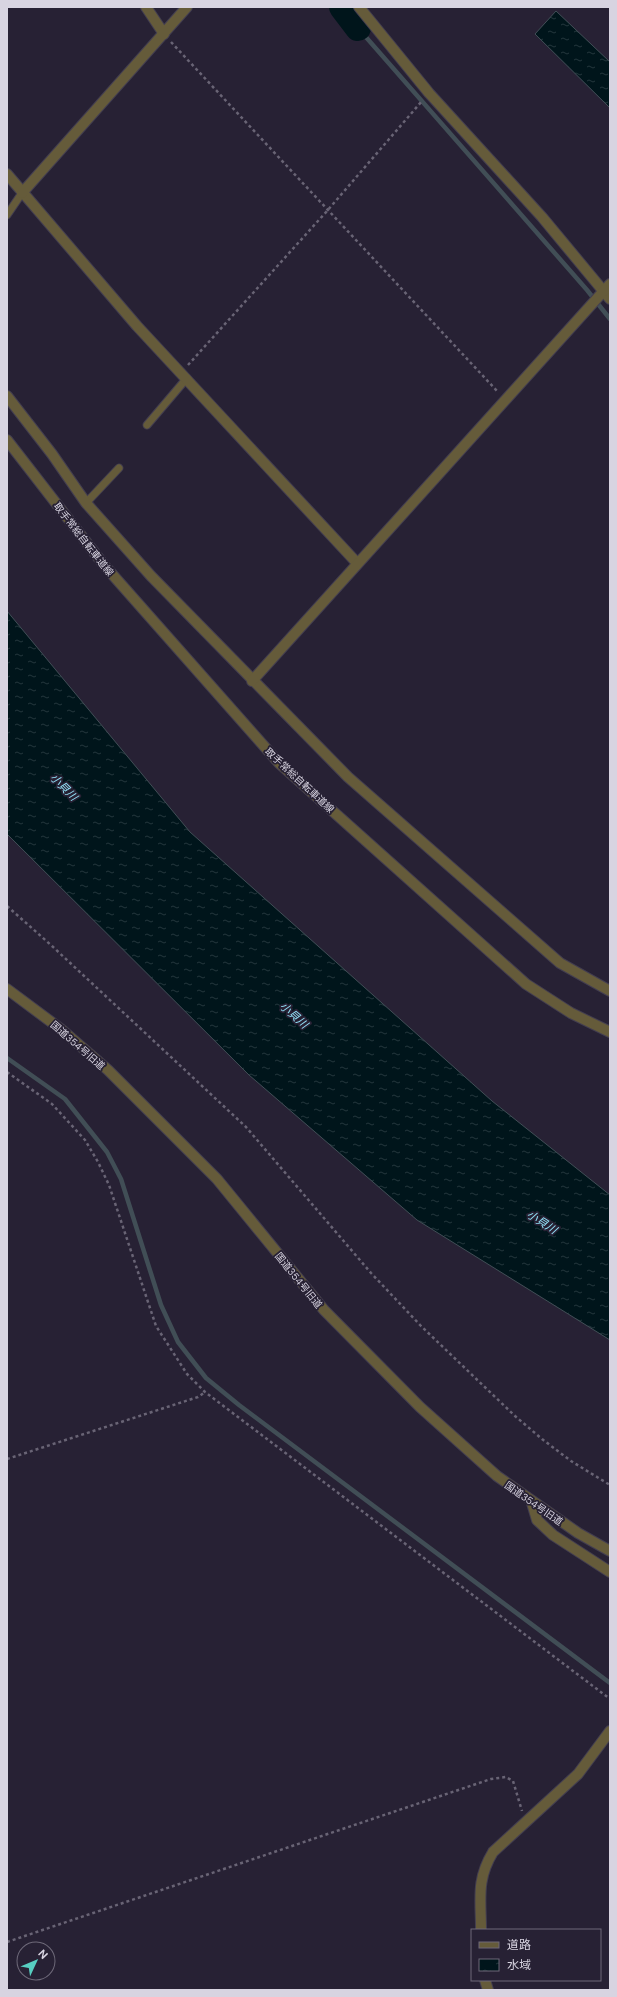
<svg xmlns="http://www.w3.org/2000/svg" width="617" height="1997" viewBox="0 0 617 1997" font-family="'DM Sans','Noto Sans JP',sans-serif">
  <style>
    .water { fill: url(#water-ripples); stroke: #414e56 }
    .lines { fill: none; stroke-linecap: round; stroke-linejoin: round }
    .stream { stroke: #414e56; stroke-width: 4.5 }
    .river { stroke: #00151b; stroke-width: 26 }
    .service-casing { stroke: #433e50; stroke-width: 9 }
    .minor-casing { stroke: #433e50; stroke-width: 12 }
    .tertiary-casing { stroke: #433e50; stroke-width: 12 }
    .path { stroke: #696475; stroke-width: 2.5; stroke-dasharray: 3 3; stroke-linecap: butt }
    .service { stroke: #655b3a; stroke-width: 7 }
    .minor { stroke: #655b3a; stroke-width: 10 }
    .tertiary { stroke: #655b3a; stroke-width: 10 }
    .labels { text-anchor: middle; stroke-width: 3.5; stroke-linejoin: round; paint-order: stroke }
    .street-label { font-size: 10px; fill: #d8d4e1; stroke: #272134 }
    .water-label { font-size: 11px; font-style: italic; fill: #93e4fa; stroke: #272134 }
  </style>
  <defs>
    <pattern id="water-ripples" width="26" height="14" patternUnits="userSpaceOnUse"><rect width="26" height="14" fill="#00151b"/><path d="M2 4q2-2 4 0t4 0M15 11q2-2 4 0t4 0" fill="none" stroke="#24363c"/></pattern>
  </defs>
  <rect width="100%" height="100%" fill="#272134"/>
  <!-- water -->
  <g class="water">
    <polygon points="556,11 610,62 610,108 535,34"/>
    <polygon points="7,611 190,832 492,1101 610,1195 610,1340 417,1220 249,1075 7,834"/>
  </g>
  <g class="lines">
    <!-- stream -->
    <g class="stream">
      <polyline points="358,28 587,290 610,319"/>
      <polyline points="7,1058 65,1099 107,1152 121,1179 161,1305 178,1342 206,1378 239,1405 610,1683"/>
    </g>
    <!-- river -->
    <polyline class="river" points="342,7 358,28"/>
    <!-- service casing -->
    <g class="service-casing">
      <g id="service">
        <polyline points="7,215 22,193"/>
        <polyline points="147,425 187,378"/>
        <polyline points="86,503 119,468"/>
      </g>
    </g>
    <!-- minor casing -->
    <g class="minor-casing">
      <g id="minor">
        <polyline points="146,7 164,34"/>
        <polyline points="359,7 429,93 542,217 610,299"/>
        <polyline points="7,174 137,326 357,563"/>
        <polyline points="22,193 187,7"/>
        <polyline points="7,396 52,454 86,503 151,576 348,777 560,963 610,991"/>
        <polyline points="7,440 104,565 279,763 526,984 571,1013 610,1032"/>
        <polyline points="252,681 610,284"/>
        <polyline points="532,1503 537,1520 553,1535 610,1572"/>
        <path d="M481 1930C481 1899 476 1880 493 1852L578 1774 610 1731"/>
        <polyline points="485,1980 488,1990"/>
      </g>
    </g>
    <!-- tertiary casing -->
    <g class="tertiary-casing">
      <polyline id="tertiary" points="7,989 62,1030 108,1070 217,1179 324,1310 420,1407 497,1476 578,1533 610,1551"/>
    </g>
    <!-- path -->
    <g class="path">
      <polyline points="171,42 498,392"/>
      <polyline points="188,365 327,211 422,101"/>
      <polyline points="7,906 52,946 246,1127 371,1273 421,1326 515,1416 542,1439 571,1461 610,1485"/>
      <polyline points="7,1072 52,1104 85,1140 98,1162 109,1185 156,1326 187,1374 205,1392 610,1699"/>
      <polyline points="7,1459 198,1397 205,1392"/>
      <polyline points="7,1942 491,1779 506,1777 513,1781 522,1811"/>
    </g>
    <!-- service -->
    <use href="#service" class="service"/>
    <!-- minor -->
    <use href="#minor" class="minor"/>
    <!-- tertiary -->
    <use href="#tertiary" class="tertiary"/>
  </g>
  <g class="labels">
    <!-- street labels -->
    <g class="street-label">
      <text transform="translate(84 539) rotate(52)" y="4">取手常総自転車道線</text>
      <text transform="translate(300 780) rotate(43)" y="4">取手常総自転車道線</text>
      <text transform="translate(78 1045) rotate(41)" y="4">国道354号旧道</text>
      <text transform="translate(299 1280) rotate(51)" y="4">国道354号旧道</text>
      <text transform="translate(534 1503) rotate(35)" y="4">国道354号旧道</text>
    </g>
    <!-- water labels -->
    <g class="water-label">
      <text transform="translate(64 787) rotate(45)" y="4">小貝川</text>
      <text transform="translate(294 1015) rotate(41)" y="4">小貝川</text>
      <text transform="translate(542 1222) rotate(33)" y="4">小貝川</text>
    </g>
  </g>
  <!-- border -->
  <rect width="617" height="1997" fill="none" stroke="#d8d4e1" stroke-width="16"/>
  <!-- legend -->
  <rect x="471" y="1929" width="130" height="52" fill="#272134" stroke="#6e6979"/>
  <rect x="479" y="1942" width="20" height="6" fill="#655b3a" stroke="#6e6979"/>
  <text x="507" y="1949" font-size="12" fill="#d8d4e1">道路</text>
  <rect x="479" y="1959" width="20" height="12" fill="url(#water-ripples)" stroke="#6e6979"/>
  <text x="507" y="1969" font-size="12" fill="#d8d4e1">水域</text>
  <!-- north arrow -->
  <g transform="translate(36 1961) rotate(46)"><circle r="19" fill="#272134" stroke="#6e6979"/>
  <path d="M0-3L7 15L0 10L-7 15Z" fill="#57cec1"/>
  <text y="-6" font-size="11" font-weight="bold" text-anchor="middle" fill="#d8d4e1">N</text>
  </g>
</svg>
